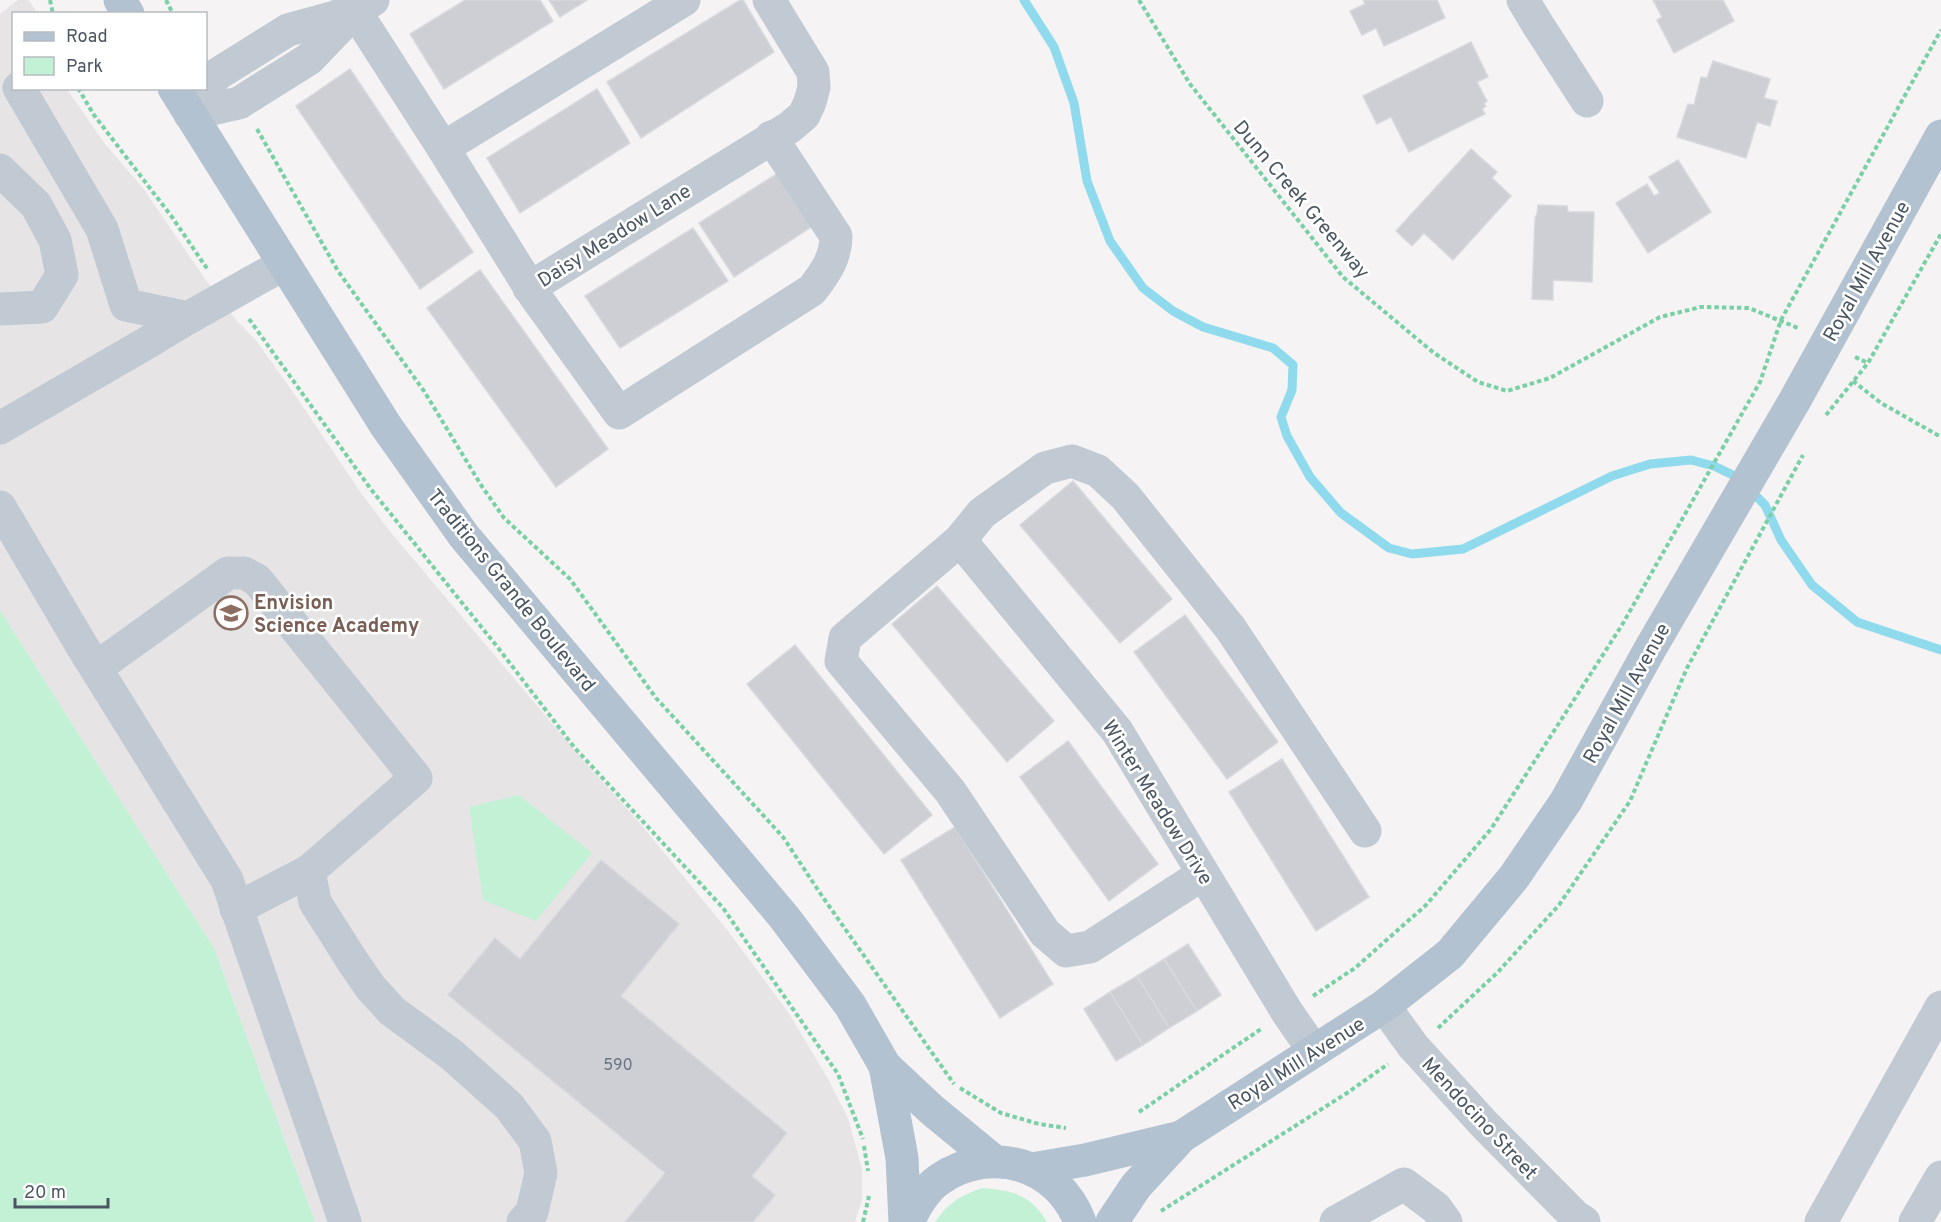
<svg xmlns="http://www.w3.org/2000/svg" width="1941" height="1222" viewBox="0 0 1941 1222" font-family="Overpass,sans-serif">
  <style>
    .education { fill: #e6e4e5 }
    .green { fill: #c3f1d5 }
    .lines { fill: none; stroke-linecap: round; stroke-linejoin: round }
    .stream { stroke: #90daee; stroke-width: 9 }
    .building { fill: #cdcfd5; stroke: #d7d9de; stroke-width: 1.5 }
    .path { stroke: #7ad0a6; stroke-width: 4; stroke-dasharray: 4.5 3; stroke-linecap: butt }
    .minor { stroke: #c1cad2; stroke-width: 33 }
    .major { stroke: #b3c2d1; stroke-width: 33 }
    .labels { text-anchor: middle; stroke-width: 5; stroke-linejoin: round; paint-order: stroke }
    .number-label { font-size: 16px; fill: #6b747e }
    .street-label { font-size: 20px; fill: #4a5661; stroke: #fff }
    .education-label { font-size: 20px; font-weight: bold; fill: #785e54; stroke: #fff; text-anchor: start }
  </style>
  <rect width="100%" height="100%" fill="#f5f3f3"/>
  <!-- education -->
  <polygon class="education" points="18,0 29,0 37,13 14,14 14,88 67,89 105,144 143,188 205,279 236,320 255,339 295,395 361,493 388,529 582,759 639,822 728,931 788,1012 827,1077 848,1118 862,1169 862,1199 855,1222 315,1222 214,948 0,610 0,14"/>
  <!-- green -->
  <g class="green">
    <polygon points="0,610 214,948 315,1222 0,1222"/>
    <polygon points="519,795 592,853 536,921 483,900 469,807"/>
    <path d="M982 1188C1012 1190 1031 1195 1047 1222H935C949 1202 960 1196 982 1188Z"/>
  </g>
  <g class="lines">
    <!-- stream -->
    <polyline class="stream" points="1024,0 1054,47 1074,103 1087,181 1110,241 1143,288 1173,311 1203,327 1273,348 1293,365 1292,390 1281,417 1287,436 1310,477 1341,513 1389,548 1412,554 1463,549 1612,476 1650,464 1691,460 1714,466 1737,477 1765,505 1781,540 1812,585 1857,622 1941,650"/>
  </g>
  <!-- building -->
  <g class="building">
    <polygon points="465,0 540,0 553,21 444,89 410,34"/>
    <polygon points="549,0 587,0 560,17"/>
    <polygon points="740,0 743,0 774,52 641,138 607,82"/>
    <polygon points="1363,0 1437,0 1445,18 1384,46 1376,28 1362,35 1350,11 1365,4"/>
    <polygon points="1653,0 1723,0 1734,21 1674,53 1657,20 1662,17"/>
    <polygon points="1471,42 1488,77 1477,82 1487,101 1484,104 1486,106 1482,109 1485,114 1409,152 1391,117 1377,124 1363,96"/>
    <polygon points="1713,61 1770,79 1764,98 1777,101 1770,126 1757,122 1746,158 1677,137 1688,104 1694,105 1701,77 1707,78"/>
    <polygon points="350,69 473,252 420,289 296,106"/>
    <polygon points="597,89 630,143 520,213 487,158"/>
    <polygon points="1471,149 1497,172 1492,178 1511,196 1453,260 1424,233 1412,246 1396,231"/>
    <polygon points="1678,160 1711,212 1648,253 1616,203 1647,184 1654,196 1660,193 1649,177"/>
    <polygon points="783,170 816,224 734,277 699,223"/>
    <polygon points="1538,205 1567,206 1568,212 1594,212 1592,282 1553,280 1553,300 1532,299 1535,218 1537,214"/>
    <polygon points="693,228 728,281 620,348 585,296"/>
    <polygon points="480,270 608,449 556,487 427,308"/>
    <polygon points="1073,481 1172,599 1120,643 1020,525"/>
    <polygon points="937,586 1054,721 1007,762 892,624"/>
    <polygon points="1185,615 1278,742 1227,779 1134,652"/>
    <polygon points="795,645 932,815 884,854 747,684"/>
    <polygon points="1068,741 1158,864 1109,901 1020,777"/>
    <polygon points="1282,759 1369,897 1316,931 1229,792"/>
    <polygon points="955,827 1053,984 1000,1018 901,860"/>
    <polygon points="601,860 679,924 621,996 787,1133 752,1176 775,1195 753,1222 625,1222 665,1173 448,995 495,938 520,959"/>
    <polygon points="1188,944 1221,995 1197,1011 1164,959"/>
    <polygon points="1164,959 1197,1011 1169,1028 1137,976"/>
    <polygon points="1137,976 1169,1028 1143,1045 1110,992"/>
    <polygon points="1110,992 1143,1045 1116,1061 1084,1009"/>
  </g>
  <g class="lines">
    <!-- path -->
    <g class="path">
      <polyline points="50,0 53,14"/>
      <polyline points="166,0 173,14"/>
      <polyline points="1139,0 1190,84 1343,277 1434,353 1478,382 1507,391 1550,378 1660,317 1701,307 1749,308 1798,328"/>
      <polyline points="78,88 94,115 172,217 208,270"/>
      <polyline points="257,129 338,271 424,391 481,485 504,518 570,579 656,698 783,837 822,896 954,1084"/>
      <polyline points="249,319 370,488 499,649 574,747 723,908 838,1074 863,1139"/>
      <polyline points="1855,357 1868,363"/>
      <polyline points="1853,381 1881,403 1941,437"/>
      <polyline points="1826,415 1868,363 1941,234"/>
      <polyline points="1313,996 1355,968 1426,905 1491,829 1622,625 1760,382 1781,320 1941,30"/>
      <polyline points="1438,1028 1497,973 1559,905 1630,801 1687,668 1803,455"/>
      <polyline points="960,1088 1001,1113 1039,1124 1066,1128"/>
      <polyline points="1139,1112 1261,1029"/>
      <polyline points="864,1146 868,1171"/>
      <polyline points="1161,1211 1347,1093 1388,1064"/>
      <polyline points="863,1222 869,1196"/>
    </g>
    <!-- minor -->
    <g class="minor">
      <path d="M348 0 443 148 535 296 619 413 812 290C825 273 836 258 836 236L771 137"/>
      <polyline points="1523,0 1538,25 1587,101"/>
      <polyline points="19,88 102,229 126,305 188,318 284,264"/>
      <polyline points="190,114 239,103 309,59 355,11 373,0"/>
      <polyline points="190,114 216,75 288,30 353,12"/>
      <polyline points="443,148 684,0"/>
      <polyline points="0,170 36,205 55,240 62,275 42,307 0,309"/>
      <polyline points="529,288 790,127 804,115 810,102 814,87 813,72 769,0"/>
      <polyline points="0,428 150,341 188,318"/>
      <polyline points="0,507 82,646 227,880 345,1222"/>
      <polyline points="960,540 1117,731 1287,1012 1314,1051"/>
      <polyline points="96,668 228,573 244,573 257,580 416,778 309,871 236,909"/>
      <polyline points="309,871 315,902 353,962 371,988 392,1011 452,1055 509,1106 535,1141 541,1173 532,1212 523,1222"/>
      <polyline points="1203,874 1090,947 1066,951 1045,933 950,791 841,661 845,638 960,540 982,513 1045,468 1072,461 1098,471 1125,496 1231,629 1365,831"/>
      <polyline points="1384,1006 1413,1046 1484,1124 1575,1216 1584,1222"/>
      <polyline points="1336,1222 1404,1184 1436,1208 1446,1222"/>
      <polyline points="1821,1222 1941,1007"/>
      <polyline points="1915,1222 1941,1177"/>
    </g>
    <!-- major -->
    <g class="major">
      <polyline points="120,0 128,14"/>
      <polyline points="174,88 386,426 464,536 784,917 850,1005 885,1066 932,1110 994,1161"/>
      <polyline points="885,1066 902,1158 905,1222"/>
      <polyline points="1032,1169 1085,1160 1181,1137"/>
      <path d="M908 1222C916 1206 925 1189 940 1179 992 1144 1058 1164 1080 1222"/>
      <polyline points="1112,1222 1136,1186 1181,1137 1384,1006 1450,954 1514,877 1566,801 1650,649 1795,400 1941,136"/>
    </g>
  </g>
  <!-- icons -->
  <defs>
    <g id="school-ring" transform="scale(1.725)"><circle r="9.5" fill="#fff" stroke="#8d6e63" stroke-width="1.5"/><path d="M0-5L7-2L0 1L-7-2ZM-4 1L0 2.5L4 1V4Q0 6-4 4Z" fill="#8d6e63"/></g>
  </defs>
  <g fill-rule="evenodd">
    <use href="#school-ring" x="231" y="613"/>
  </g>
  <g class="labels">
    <!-- number labels -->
    <g class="number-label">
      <text x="618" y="1070">590</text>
    </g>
    <!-- street labels -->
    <g class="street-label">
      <text transform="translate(1302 199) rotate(50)" y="7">Dunn Creek Greenway</text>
      <text transform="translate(614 235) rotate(-32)" y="7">Daisy Meadow Lane</text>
      <text transform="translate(1866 271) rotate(-61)" y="7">Royal Mill Avenue</text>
      <text transform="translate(512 590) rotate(51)" y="7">Traditions Grande Boulevard</text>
      <text transform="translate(1626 693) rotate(-61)" y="7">Royal Mill Avenue</text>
      <text transform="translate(1158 802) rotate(58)" y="7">Winter Meadow Drive</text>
      <text transform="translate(1296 1063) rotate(-32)" y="7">Royal Mill Avenue</text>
      <text transform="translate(1480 1118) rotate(47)" y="7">Mendocino Street</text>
    </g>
    <!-- education labels -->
    <g class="education-label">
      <text x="254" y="609">Envision<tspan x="254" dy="23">Science Academy</tspan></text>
    </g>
  </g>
  <!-- legend -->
  <rect x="12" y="12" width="195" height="78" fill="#ffffff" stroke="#b7bbc0" stroke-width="1.5"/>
  <rect x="24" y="32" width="30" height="9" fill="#b3c2d1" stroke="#b7bbc0" stroke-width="1.5"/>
  <text x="66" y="42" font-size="18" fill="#4a5661">Road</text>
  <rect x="24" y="57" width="30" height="18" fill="#c3f1d5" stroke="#b7bbc0" stroke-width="1.5"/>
  <text x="66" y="72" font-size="18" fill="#4a5661">Park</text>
  <!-- scale -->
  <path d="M15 1198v9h93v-9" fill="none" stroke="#4a5661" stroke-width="3"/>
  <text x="24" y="1198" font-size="18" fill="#4a5661" stroke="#ffffff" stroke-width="4.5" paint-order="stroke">20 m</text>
</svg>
